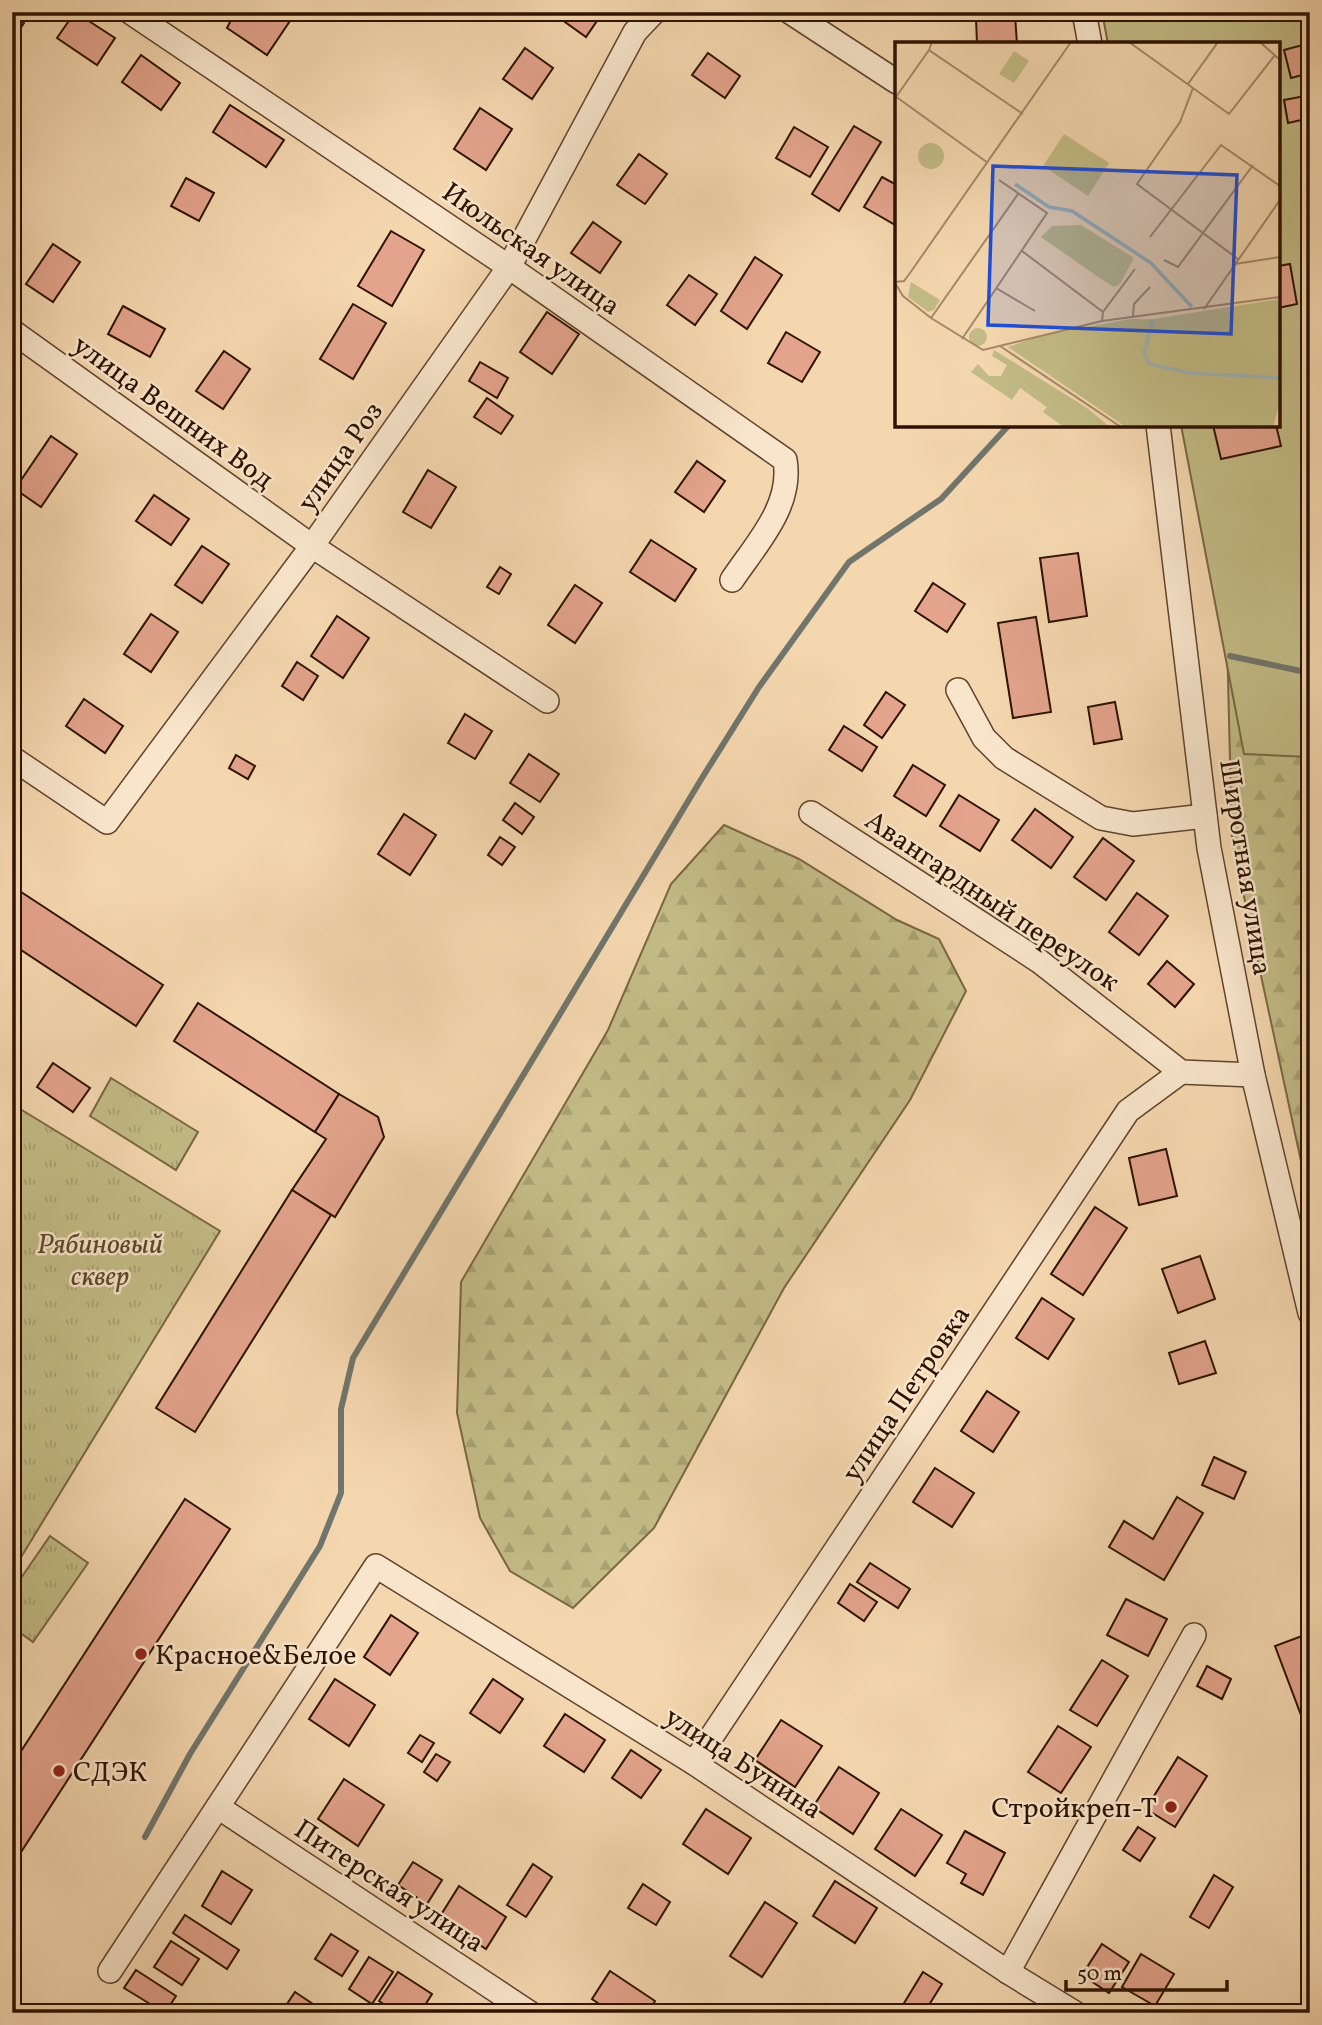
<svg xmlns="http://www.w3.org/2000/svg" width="1322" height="2025" viewBox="0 0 1322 2025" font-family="Vollkorn,serif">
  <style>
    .forest { fill: url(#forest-firs); stroke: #786743; stroke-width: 2 }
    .park { fill: url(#park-tufts); stroke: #786743; stroke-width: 2 }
    .pitch { fill: #c3bc86; stroke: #786743; stroke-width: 2 }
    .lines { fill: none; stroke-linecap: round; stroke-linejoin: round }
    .stream { stroke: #71756c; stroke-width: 6 }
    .building { fill: #e3a38c; stroke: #2d1200; stroke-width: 2 }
    .minor-casing { stroke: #5f432c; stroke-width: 26 }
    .minor { stroke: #f8e5cb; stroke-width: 23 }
    .poi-dot { fill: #8f2418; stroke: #f8e5cb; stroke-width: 2.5 }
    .labels { text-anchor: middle; stroke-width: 5; stroke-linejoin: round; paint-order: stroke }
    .street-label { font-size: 28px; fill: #2d1200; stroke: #f8e5cb }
    .park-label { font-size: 28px; font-style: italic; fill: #5a4528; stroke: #f8e5cb }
    .poi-label { font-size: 28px; fill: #2d1200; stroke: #f8e5cb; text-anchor: start }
    .inset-river { fill: none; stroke: #9fb7b4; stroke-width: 3.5 }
    .inset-road { fill: none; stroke: #a58869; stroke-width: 2 }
    .view { fill: #1d4ed8; fill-opacity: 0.15; stroke: #1d4ed8; stroke-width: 3.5 }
    .inset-edge { fill: none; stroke: #2d1200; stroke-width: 3.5 }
  </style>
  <defs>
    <pattern id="forest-firs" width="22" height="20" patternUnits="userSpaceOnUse" patternTransform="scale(1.75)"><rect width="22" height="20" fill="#c3bc86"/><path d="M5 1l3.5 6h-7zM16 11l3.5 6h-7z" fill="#a8a172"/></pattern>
    <pattern id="park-tufts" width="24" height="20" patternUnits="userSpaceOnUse" patternTransform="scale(1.75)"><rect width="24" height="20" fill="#c3bc86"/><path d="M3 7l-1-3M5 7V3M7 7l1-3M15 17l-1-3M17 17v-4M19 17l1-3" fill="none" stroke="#a8a172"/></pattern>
  </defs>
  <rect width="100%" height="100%" fill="#f5d7af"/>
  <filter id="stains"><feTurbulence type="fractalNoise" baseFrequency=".00286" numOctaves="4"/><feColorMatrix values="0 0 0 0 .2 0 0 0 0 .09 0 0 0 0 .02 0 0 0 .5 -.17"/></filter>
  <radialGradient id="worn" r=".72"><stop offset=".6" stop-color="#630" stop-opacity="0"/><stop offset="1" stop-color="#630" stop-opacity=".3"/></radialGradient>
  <!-- forest -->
  <g class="forest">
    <polygon points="1310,466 1310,1203 1232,841 1223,477"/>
    <polygon points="724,825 799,859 897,920 939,939 966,991 910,1100 784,1288 654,1528 573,1608 510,1571 480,1518 457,1413 461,1282 608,1030 671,884"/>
  </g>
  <!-- park -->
  <g class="park">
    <polygon points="111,1078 198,1132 176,1170 90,1116"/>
    <polygon points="12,1104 220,1231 12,1572"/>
    <polygon points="50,1536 88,1563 33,1642 12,1627 12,1591"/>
  </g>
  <!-- pitch -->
  <polygon class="pitch" points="1102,12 1310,12 1310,757 1244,754 1181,425 1278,425 1278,44 1108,44"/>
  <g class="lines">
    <!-- stream -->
    <g class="stream">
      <polyline points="1230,656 1310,673"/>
      <polyline points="145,1837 190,1754 320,1546 341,1493 341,1409 353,1358 702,778 759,687 849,562 941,499 1009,425"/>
    </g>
  </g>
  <!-- building -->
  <g class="building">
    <polygon points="75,12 115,38 97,65 57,38"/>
    <polygon points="235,12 296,12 267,55 227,28"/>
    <polygon points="551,12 603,12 586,37"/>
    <polygon points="12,15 24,23 12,41"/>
    <polygon points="1015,15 1017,44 977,44 976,18"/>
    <polygon points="1310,43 1310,73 1291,78 1284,50"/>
    <polygon points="525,48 553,68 532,99 503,79"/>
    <polygon points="708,53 740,76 725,98 692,75"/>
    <polygon points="141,55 180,83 161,110 122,82"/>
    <polygon points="1310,95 1310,118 1288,123 1284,100"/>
    <polygon points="230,105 284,140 266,167 213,132"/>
    <polygon points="480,108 512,129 486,170 454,149"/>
    <polygon points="854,126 881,142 839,211 812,194"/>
    <polygon points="794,127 828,147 810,177 776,158"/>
    <polygon points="639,154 667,174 645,204 617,185"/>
    <polygon points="882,177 897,185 897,226 864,207"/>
    <polygon points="186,178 214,193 199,221 171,206"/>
    <polygon points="593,222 621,242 600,273 571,253"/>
    <polygon points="391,231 424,250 392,306 358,286"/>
    <polygon points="53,244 80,262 53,302 26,284"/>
    <polygon points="755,257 782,275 747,329 721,311"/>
    <polygon points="1290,264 1297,304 1278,308 1278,266"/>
    <polygon points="689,275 717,294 695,325 667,305"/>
    <polygon points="353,304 386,323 353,379 320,359"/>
    <polygon points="123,306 165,329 150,357 108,334"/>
    <polygon points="547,312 579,334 552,374 520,352"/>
    <polygon points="786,332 820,352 802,382 768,363"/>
    <polygon points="224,351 250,369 223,409 196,391"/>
    <polygon points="480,362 508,378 497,398 469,381"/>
    <polygon points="487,398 513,416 501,434 474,417"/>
    <polygon points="1213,425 1276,425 1281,446 1221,459"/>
    <polygon points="51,436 77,454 41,507 15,489"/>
    <polygon points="697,461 725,481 704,512 675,492"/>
    <polygon points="428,470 456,487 431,528 403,512"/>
    <polygon points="154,495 189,519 171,545 136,521"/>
    <polygon points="651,540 696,569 675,601 630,572"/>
    <polygon points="202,546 229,564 202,603 175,585"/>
    <polygon points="1078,553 1087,616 1049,622 1040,558"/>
    <polygon points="500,567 511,574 499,594 487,587"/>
    <polygon points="933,583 965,604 947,632 915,611"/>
    <polygon points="575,585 602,603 575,643 548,625"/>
    <polygon points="151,614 178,632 151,672 124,654"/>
    <polygon points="337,616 369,638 343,678 311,656"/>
    <polygon points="1036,617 1051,712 1013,718 998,623"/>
    <polygon points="297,662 318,676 303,700 282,686"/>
    <polygon points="886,692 905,705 882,738 864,725"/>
    <polygon points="84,699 123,726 105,753 66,726"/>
    <polygon points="1115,702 1122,739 1094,744 1088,707"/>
    <polygon points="465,714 492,731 475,759 448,743"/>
    <polygon points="844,726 877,747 862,771 829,750"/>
    <polygon points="529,754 559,774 540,802 510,783"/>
    <polygon points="236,755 255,766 248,779 229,768"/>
    <polygon points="913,765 945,785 926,816 894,796"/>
    <polygon points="959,795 999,820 980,851 940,826"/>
    <polygon points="515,803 534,817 522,834 503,820"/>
    <polygon points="1035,809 1073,837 1051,868 1012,840"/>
    <polygon points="404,814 436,835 410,875 378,854"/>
    <polygon points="500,837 515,847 502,865 488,855"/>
    <polygon points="1103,838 1134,861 1106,900 1074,877"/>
    <polygon points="15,888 163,985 136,1026 12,944"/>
    <polygon points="1137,893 1168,916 1139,955 1109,932"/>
    <polygon points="1167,961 1194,984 1175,1007 1148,984"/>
    <polygon points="198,1003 339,1094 315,1132 174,1041"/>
    <polygon points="53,1063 90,1088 73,1112 37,1087"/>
    <polygon points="339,1094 378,1117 384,1137 335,1217 292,1190 326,1139 315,1132"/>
    <polygon points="1166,1149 1177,1196 1139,1205 1129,1158"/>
    <polygon points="292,1190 331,1215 195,1432 156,1408"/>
    <polygon points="1095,1207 1127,1228 1083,1295 1051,1274"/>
    <polygon points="1200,1256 1215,1299 1178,1313 1162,1269"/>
    <polygon points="1042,1298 1074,1319 1048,1359 1016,1338"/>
    <polygon points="1205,1341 1216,1373 1179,1384 1169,1353"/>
    <polygon points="987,1391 1019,1412 993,1452 961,1431"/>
    <polygon points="1214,1457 1246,1472 1234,1499 1202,1485"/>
    <polygon points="935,1468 974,1493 952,1527 913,1502"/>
    <polygon points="1177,1497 1203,1513 1164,1580 1109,1547 1124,1521 1153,1539"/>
    <polygon points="185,1499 230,1529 12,1866 12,1765"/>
    <polygon points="870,1563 910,1589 898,1608 857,1582"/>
    <polygon points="850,1584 877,1602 864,1621 838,1603"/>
    <polygon points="1126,1599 1167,1619 1148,1656 1107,1635"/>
    <polygon points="391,1615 418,1633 390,1675 364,1657"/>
    <polygon points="1310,1633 1310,1739 1275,1646"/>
    <polygon points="1102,1660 1128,1676 1097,1726 1070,1710"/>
    <polygon points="1207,1666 1231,1679 1222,1699 1197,1686"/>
    <polygon points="335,1679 375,1705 349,1746 309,1719"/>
    <polygon points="493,1679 523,1699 500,1733 470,1713"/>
    <polygon points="565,1714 605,1740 584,1772 544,1746"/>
    <polygon points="781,1720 822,1746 795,1787 755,1760"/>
    <polygon points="1058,1726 1091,1747 1061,1793 1028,1772"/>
    <polygon points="420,1735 434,1743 422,1762 408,1753"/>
    <polygon points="631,1750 661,1770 641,1798 612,1778"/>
    <polygon points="436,1754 450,1762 437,1781 424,1772"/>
    <polygon points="1178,1757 1207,1776 1175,1827 1146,1809"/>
    <polygon points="839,1767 879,1793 853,1834 813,1807"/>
    <polygon points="344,1779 384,1805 358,1846 318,1819"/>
    <polygon points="706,1809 751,1838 728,1874 683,1844"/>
    <polygon points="901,1809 942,1835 915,1876 875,1849"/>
    <polygon points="1138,1827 1155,1838 1140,1861 1123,1850"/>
    <polygon points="965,1831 1005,1853 983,1895 961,1883 966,1874 947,1863"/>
    <polygon points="413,1862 442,1880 427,1904 398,1885"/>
    <polygon points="533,1864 552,1877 526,1917 507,1905"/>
    <polygon points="222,1871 252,1890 231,1924 202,1906"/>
    <polygon points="1214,1875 1233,1887 1209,1928 1190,1917"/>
    <polygon points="835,1881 877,1908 855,1943 813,1916"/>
    <polygon points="643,1884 670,1902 656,1925 628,1908"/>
    <polygon points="459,1886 506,1917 486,1949 439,1918"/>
    <polygon points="765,1902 797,1923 762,1977 730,1956"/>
    <polygon points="185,1915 239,1950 227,1969 173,1933"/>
    <polygon points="331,1934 358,1951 342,1976 315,1959"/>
    <polygon points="171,1941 199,1959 182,1985 154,1967"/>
    <polygon points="1102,1944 1129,1962 1109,1993 1082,1975"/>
    <polygon points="1141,1954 1174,1974 1155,2006 1122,1987"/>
    <polygon points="369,1957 393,1972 372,2004 349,1989"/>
    <polygon points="136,1970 176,1996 165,2013 124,1988"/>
    <polygon points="610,1971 655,2001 648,2013 612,2013 592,1999"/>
    <polygon points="398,1972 432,1994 420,2013 397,2013 379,2001"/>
    <polygon points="923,1972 942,1984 924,2013 898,2013"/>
    <polygon points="295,1992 313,2004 308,2013 281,2013"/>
  </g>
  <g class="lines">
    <!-- minor casing -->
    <g class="minor-casing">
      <g id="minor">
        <path d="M130 12 509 267 785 460C793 506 756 544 732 580"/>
        <polyline points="790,12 897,82"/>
        <polyline points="1084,12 1090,44"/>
        <polyline points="12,331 312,546 547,701"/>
        <polyline points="1158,425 1209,848 1253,1075 1310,1313"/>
        <polyline points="958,690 984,738 1004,758 1101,818 1133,824 1205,816"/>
        <polyline points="12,758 107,822 312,546 509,267 635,32 654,12"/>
        <polyline points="811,813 1039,961 1181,1072 1253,1075"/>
        <polyline points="694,1763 1128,1111 1181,1072"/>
        <polyline points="218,1807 530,2013"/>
        <polyline points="110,1971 376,1566 694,1763 1008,1972 1075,2013"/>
        <polyline points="1008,1972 1194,1635"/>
      </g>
    </g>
    <!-- minor -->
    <use href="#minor" class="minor"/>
  </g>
  <!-- markers -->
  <g class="poi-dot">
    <circle cx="141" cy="1654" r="7"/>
    <circle cx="59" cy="1771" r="7"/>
    <circle cx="1171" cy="1807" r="7"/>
  </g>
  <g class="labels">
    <!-- street labels -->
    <g class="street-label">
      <text transform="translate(532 248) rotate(35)" y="10">Июльская улица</text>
      <text transform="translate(174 411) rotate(36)" y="10">улица Вешних Вод</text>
      <text transform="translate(339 456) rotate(-55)" y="10">улица Роз</text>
      <text transform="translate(1247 867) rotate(81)" y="10">Широтная улица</text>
      <text transform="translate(993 900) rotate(34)" y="10">Авангардный переулок</text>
      <text transform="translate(905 1393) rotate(-56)" y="10">улица Петровка</text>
      <text transform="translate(744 1762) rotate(33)" y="10">улица Бунина</text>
      <text transform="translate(390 1885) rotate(33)" y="10">Питерская улица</text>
    </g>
    <!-- park labels -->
    <g class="park-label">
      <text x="100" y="1253">Рябиновый<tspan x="100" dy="32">сквер</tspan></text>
    </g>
    <!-- poi labels -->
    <g class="poi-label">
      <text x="155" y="1664">Красное&amp;Белое</text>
      <text x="73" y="1781">СДЭК</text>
      <text x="1157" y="1817" text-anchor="end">Стройкреп-Т</text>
    </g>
  </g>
  <!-- overview -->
  <g transform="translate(895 42)">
    <rect width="385" height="385" fill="#f5d7af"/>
    <path d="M16 240 45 258 39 268 33 270 13 255ZM74 295a9 9 0 1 1 18 0a9 9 0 1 1-18 0Z" fill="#c3bc86"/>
    <path d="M186 183 239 216 225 242 219 245 206 237 146 195 157 184ZM235 277 279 278 385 320V360L378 385H231L113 305 148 293ZM99 308 192 366 215 385H169L148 370 152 365 125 346 117 358 76 330 83 322 94 334H106L112 323 97 314Z" fill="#c3bc86"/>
    <path d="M119 9 134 19 119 41 104 32ZM169 92 214 121 193 154 148 124Z" fill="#c3bc86"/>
    <path d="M23 114a13 13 0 1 1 26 0a13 13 0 1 1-26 0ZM385 257V334L242 323 246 279Z" fill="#c3bc86"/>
    <path class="inset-river" d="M120 142 154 165 177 169 256 221 297 265M258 278 249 311 254 322 295 331 385 336"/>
    <path class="inset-road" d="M37 0 34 8 128 72M234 0 334 72 380 13M365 0 385 18M293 42 323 0M298 46 285 80 242 142 343 217M0 54 93 121M1 55 34 8M255 195 326 103 385 144M127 209 208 270M269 218 283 225 358 123M340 222 385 215M0 240 9 239 15 231 176 0M0 241 8 254 36 276 88 308 207 279 385 255M101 246 140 269M309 267 385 158M238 274 239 262 255 245M36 276 123 152M207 279 208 270 240 227M67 297 152 171 104 138M105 304 226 385"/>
    <path class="view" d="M98 124 342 133 336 292 93 283Z"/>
    <rect width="385" height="385" class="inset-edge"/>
  </g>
  <!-- margin -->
  <rect width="1322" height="2025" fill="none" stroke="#f5d7af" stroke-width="42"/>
  <rect x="14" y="14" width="1294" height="1997" fill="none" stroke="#2d1200" stroke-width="3.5"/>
  <rect x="21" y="21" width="1280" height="1983" fill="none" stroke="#2d1200" stroke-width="2"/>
  <!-- scale -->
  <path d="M1066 1980v10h161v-10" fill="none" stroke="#2d1200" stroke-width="3.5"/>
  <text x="1077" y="1980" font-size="21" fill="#2d1200" stroke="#f8e5cb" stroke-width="5" paint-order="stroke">50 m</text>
  <rect width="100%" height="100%" filter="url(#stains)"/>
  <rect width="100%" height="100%" fill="url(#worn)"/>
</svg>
